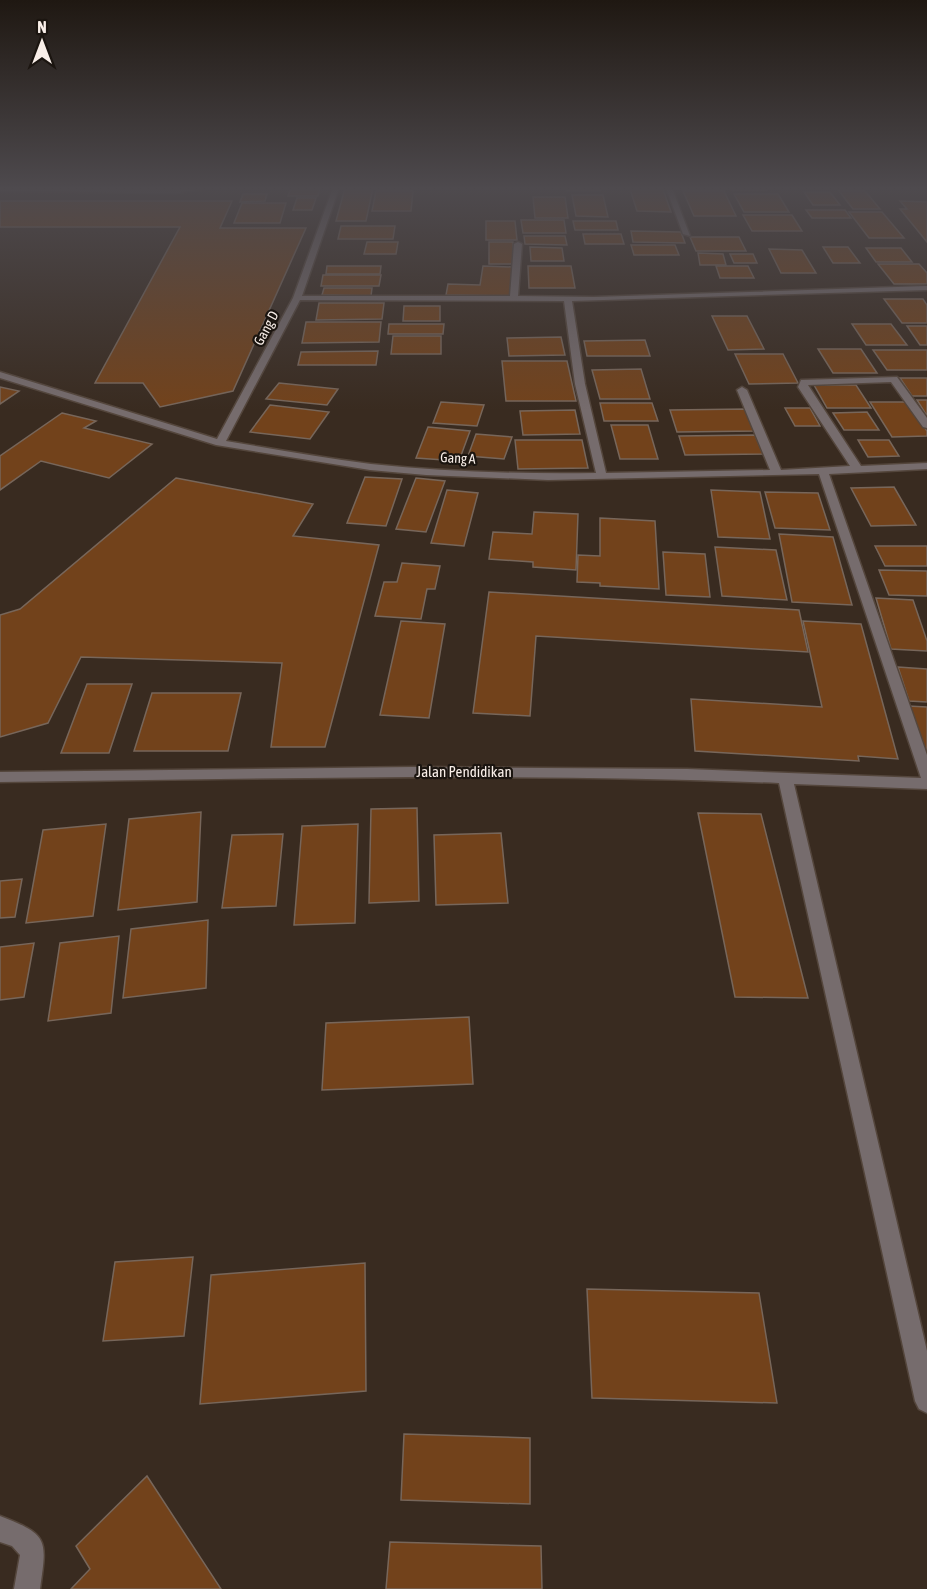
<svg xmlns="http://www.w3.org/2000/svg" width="927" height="1589" viewBox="0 0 927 1589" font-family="'Asap Condensed',sans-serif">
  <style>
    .building { fill: #72421b; stroke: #77665a; stroke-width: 1.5 }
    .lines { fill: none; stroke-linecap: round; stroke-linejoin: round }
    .lane-casing { stroke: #54463c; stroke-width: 3 }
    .street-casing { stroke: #54463c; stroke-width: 3 }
    .lane { fill: #766c6d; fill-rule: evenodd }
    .street { fill: #766c6d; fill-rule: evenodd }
    .labels { text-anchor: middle; stroke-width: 4.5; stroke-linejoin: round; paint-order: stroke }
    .far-street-label { font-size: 14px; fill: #f9efe9; stroke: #1b1510 }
    .street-label { font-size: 15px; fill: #f9efe9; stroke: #1b1510 }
  </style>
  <rect width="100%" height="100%" fill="#392b20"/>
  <!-- building -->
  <g class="building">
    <polygon points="291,188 320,188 318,196 288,196"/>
    <polygon points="345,188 373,188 366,221 336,221"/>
    <polygon points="566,188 599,188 600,191 567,191"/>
    <polygon points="729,188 766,188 767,190 731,190"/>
    <polygon points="630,189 663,189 671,212 637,211"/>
    <polygon points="376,191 413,191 411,211 372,211"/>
    <polygon points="683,191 724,191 736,216 694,216"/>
    <polygon points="839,191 865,191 880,209 853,209"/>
    <polygon points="804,192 830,192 840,205 813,205"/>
    <polygon points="243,194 267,194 265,201 240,202"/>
    <polygon points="734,194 778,194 789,212 744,212"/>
    <polygon points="572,195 603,195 608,217 576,216"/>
    <polygon points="533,197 565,197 568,218 535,218"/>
    <polygon points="297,198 316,198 312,210 293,210"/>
    <polygon points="0,201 232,201 220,228 306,228 233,391 160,407 143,383 95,383 180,227 0,227"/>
    <polygon points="900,201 927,202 927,242 900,209 907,209"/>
    <polygon points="242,203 286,203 280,223 234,223"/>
    <polygon points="806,210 845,210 851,218 812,218"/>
    <polygon points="849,212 882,212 904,238 869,238"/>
    <polygon points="743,215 792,215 802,231 752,231"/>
    <polygon points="521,220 564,220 566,233 523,233"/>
    <polygon points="486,221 515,221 517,240 486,240"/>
    <polygon points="573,221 616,221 618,230 575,230"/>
    <polygon points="341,226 395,226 393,239 338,239"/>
    <polygon points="631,231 681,232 685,243 633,242"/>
    <polygon points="583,234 621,234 624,244 585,244"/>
    <polygon points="524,236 565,236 567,245 525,244"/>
    <polygon points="690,237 739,237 746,251 696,251"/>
    <polygon points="367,242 398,242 396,254 364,254"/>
    <polygon points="489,242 513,242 514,264 489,264"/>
    <polygon points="631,245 675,245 679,255 634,255"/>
    <polygon points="530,247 562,248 564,261 531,261"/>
    <polygon points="823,247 848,247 860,263 833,263"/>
    <polygon points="866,248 901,248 912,262 876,262"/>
    <polygon points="769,249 802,250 816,273 781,273"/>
    <polygon points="698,253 723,254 726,265 700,265"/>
    <polygon points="730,254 753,254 757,263 734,263"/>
    <polygon points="878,264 919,264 927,273 927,284 894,284"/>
    <polygon points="327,266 381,266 380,274 326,274"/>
    <polygon points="483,266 513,267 510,296 446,295 448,284 480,285"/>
    <polygon points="528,266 571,266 575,288 529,288"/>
    <polygon points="716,266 748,266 754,278 720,278"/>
    <polygon points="323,275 381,275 379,286 321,286"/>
    <polygon points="324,288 372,288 371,296 322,295"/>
    <polygon points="884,299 923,299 927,305 927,323 902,323"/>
    <polygon points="319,303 384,303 382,319 316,320"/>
    <polygon points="404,306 440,306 440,321 403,321"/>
    <polygon points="712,316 747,316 764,349 728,350"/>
    <polygon points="306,322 381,322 379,342 302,343"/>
    <polygon points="389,324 444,324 443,334 388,334"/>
    <polygon points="852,324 891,324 907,345 866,345"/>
    <polygon points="907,326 927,326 927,345 920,345"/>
    <polygon points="393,336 441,336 441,354 391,354"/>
    <polygon points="561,337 565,355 509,356 507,338"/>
    <polygon points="645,340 650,356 587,356 584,341"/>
    <polygon points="818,349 861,349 877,373 833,373"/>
    <polygon points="873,350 927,350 927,370 887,370"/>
    <polygon points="378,351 376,365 298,365 301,352"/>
    <polygon points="735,354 783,354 798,383 749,384"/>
    <polygon points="502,361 567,361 576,401 506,401"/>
    <polygon points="641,369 650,399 600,399 592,370"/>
    <polygon points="900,378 927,378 927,396 912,396"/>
    <polygon points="279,383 338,389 327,405 266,399"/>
    <polygon points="814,385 856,385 871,408 827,408"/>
    <polygon points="0,387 19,391 0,404"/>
    <polygon points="917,400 927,400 927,416"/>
    <polygon points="441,402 484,405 477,426 433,423"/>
    <polygon points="870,402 907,402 927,431 927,436 892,437"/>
    <polygon points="600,403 652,403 658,421 604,421"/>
    <polygon points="270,405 329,412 310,439 250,432"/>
    <polygon points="785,408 810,408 820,426 795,426"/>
    <polygon points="746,409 756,431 677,432 670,410"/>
    <polygon points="575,410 580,434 523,435 520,411"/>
    <polygon points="867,412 879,430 844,430 833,413"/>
    <polygon points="62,413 96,421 84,428 152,444 109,478 41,461 0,490 0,456"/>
    <polygon points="611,425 648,425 658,459 620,459"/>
    <polygon points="428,427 470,431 459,461 416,458"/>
    <polygon points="476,434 512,437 504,459 468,456"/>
    <polygon points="755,435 763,454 685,455 679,436"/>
    <polygon points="515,440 582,440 588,468 518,469"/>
    <polygon points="858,440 889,440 899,456 868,457"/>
    <polygon points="365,477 402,479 386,526 347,523"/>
    <polygon points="176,478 313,504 293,536 379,545 325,747 271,747 282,663 81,657 48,723 0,737 0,615 20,609"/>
    <polygon points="416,478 445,481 426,532 396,529"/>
    <polygon points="894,487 916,525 871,526 851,488"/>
    <polygon points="447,490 478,493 464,546 431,543"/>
    <polygon points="711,490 760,492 770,539 718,537"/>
    <polygon points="765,492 818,493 830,530 775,528"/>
    <polygon points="534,512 578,514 576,570 533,567 533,562 489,559 493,532 532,534"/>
    <polygon points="600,518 655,521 659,589 600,586 600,583 577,582 578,555 600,556"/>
    <polygon points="779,534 833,537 852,605 792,602"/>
    <polygon points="875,546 927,546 927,566 885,566"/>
    <polygon points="715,547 776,550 787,600 722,596"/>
    <polygon points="663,552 705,554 710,597 666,595"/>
    <polygon points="402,563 440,566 435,589 427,589 421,619 375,616 384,582 397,582"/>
    <polygon points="879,570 927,571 927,596 889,595"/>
    <polygon points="489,592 799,610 808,652 536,636 530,716 473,713"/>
    <polygon points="876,598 913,600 927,641 927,651 891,649"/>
    <polygon points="401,621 445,624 429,718 380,715"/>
    <polygon points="803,621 861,624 898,759 858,756 859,761 695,751 691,699 822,707"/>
    <polygon points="898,667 927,669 927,702 909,701"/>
    <polygon points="87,684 132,684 109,753 61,753"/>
    <polygon points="152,693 241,693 228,751 134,751"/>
    <polygon points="908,706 927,707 927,766"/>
    <polygon points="417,808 419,901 369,903 371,809"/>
    <polygon points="201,812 197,902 118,910 129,819"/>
    <polygon points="698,813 761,814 808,998 735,997"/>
    <polygon points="106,824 93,916 26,923 43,830"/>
    <polygon points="358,824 355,923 294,925 302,826"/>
    <polygon points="501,833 508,903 436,905 434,835"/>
    <polygon points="283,834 276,906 222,908 232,835"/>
    <polygon points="22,879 15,917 0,918 0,881"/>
    <polygon points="208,920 206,988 123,998 131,929"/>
    <polygon points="119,936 111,1013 48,1021 60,943"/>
    <polygon points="34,943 24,997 0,1000 0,947"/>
    <polygon points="469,1017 473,1084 322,1090 326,1023"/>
    <polygon points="193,1257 184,1336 103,1341 115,1262"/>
    <polygon points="365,1263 366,1391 200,1404 211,1275"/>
    <polygon points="587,1289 759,1293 777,1403 592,1398"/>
    <polygon points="404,1434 530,1438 530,1504 401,1500"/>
    <polygon points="147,1476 221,1589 71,1589 90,1569 76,1546"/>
    <polygon points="390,1542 541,1546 542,1589 386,1589"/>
  </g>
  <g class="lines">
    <!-- lane casing -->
    <g class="lane-casing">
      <polygon id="lane" points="0,188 209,188 176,193 0,191"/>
    </g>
    <!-- street casing -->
    <g class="street-casing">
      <g id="street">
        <path d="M333 188H339L302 296H510L514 244 518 242 522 244 518 296 594 297 927 286V290L572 301 585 384 606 473 770 470 737 390 742 387 747 390 781 470 850 466 798 387 801 380 897 377 927 418V428L923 427 891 382 808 385 861 466 927 463V469L829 474 927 755V789L794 784 927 1351V1413L919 1409 915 1401 779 783C520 772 260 779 0 782V772L413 767 687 769 921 778 819 474 548 480 426 475 370 470 216 445 0 378V372L217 439 293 298ZM300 300 564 301 575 384 596 473C521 474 445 472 371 464 323 458 274 449 226 441Z"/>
        <polygon points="666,188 672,188 690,236 683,234"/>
        <path d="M0 1516C49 1535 47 1539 40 1589H14L20 1555 12 1546 0 1542Z"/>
      </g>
    </g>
    <!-- lane -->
    <use href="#lane" class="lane"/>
    <!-- street -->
    <use href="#street" class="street"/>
  </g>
  <!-- sky -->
  <linearGradient id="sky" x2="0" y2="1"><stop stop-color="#1f1812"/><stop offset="0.46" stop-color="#4e4a4e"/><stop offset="1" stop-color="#4e4a4e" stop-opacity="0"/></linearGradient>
  <rect width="927" height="410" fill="url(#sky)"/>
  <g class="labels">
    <!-- far-street labels -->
    <g class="far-street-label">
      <text transform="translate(266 328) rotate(-62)" y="5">Gang D</text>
      <text transform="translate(458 458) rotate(3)" y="5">Gang A</text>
    </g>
    <!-- street labels -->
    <g class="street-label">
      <text x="464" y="777">Jalan Pendidikan</text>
    </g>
  </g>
  <!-- north arrow -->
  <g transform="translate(42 42)" stroke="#1b1510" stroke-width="4.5" paint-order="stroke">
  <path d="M0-4.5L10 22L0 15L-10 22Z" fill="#f9efe9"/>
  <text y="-9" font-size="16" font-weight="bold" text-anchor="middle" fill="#f9efe9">N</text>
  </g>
</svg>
